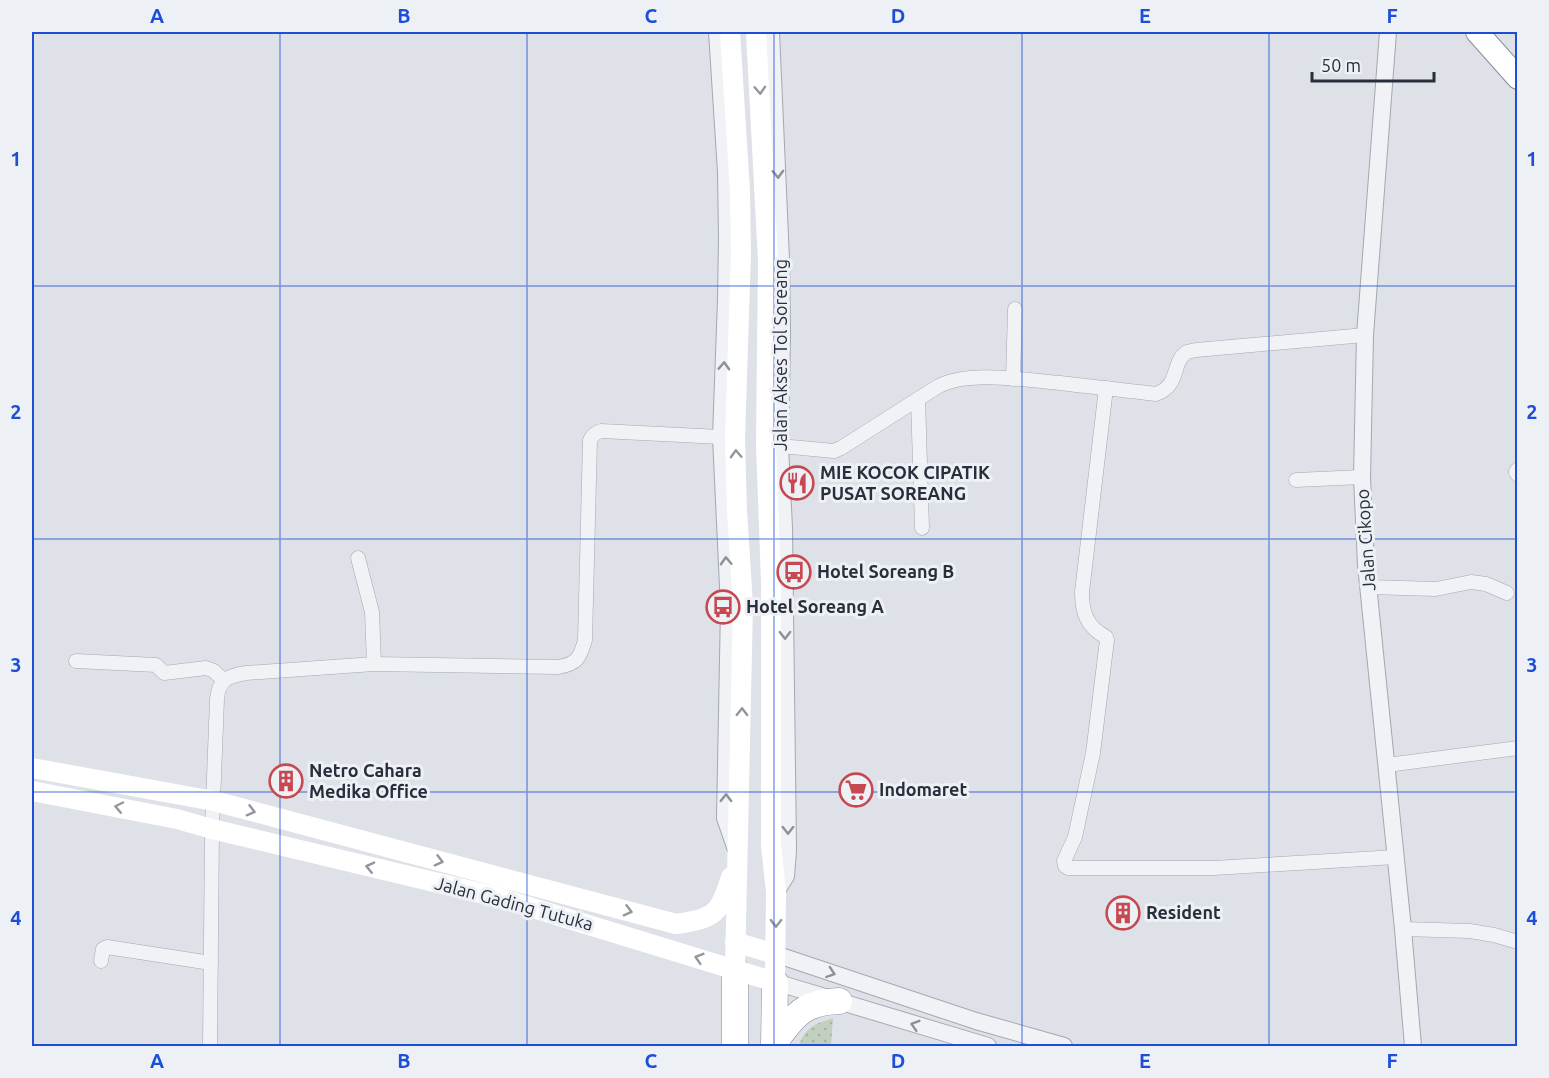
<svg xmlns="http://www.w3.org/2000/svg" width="1549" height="1078" viewBox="0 0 1549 1078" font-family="Ubuntu,sans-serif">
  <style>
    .grass { fill: url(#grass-dots) }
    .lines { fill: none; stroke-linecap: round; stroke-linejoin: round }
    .minor-casing { stroke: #a4a8b0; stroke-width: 15 }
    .tertiary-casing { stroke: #a4a8b0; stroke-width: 18 }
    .trunk-casing { stroke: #868d9c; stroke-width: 24 }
    .motorway-casing { stroke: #868d9c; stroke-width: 27 }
    .minor { stroke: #f0f2f5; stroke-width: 14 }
    .tertiary { stroke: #f0f2f5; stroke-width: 16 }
    .secondary { stroke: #fff; stroke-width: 20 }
    .trunk { stroke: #fff; stroke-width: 22 }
    .motorway { stroke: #fff; stroke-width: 26 }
    .oneway { stroke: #94969e }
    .oneway2 { stroke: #8c9098 }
    .grid { fill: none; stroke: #1d4ed8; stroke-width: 1.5; stroke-opacity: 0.55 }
    .labels { text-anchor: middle; stroke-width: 6; stroke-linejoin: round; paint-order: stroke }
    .street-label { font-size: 18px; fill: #282e3c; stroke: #edf0f4 }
    .poi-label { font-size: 18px; font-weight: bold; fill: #282e3c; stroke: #edf0f4; text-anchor: start }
    .neatline { fill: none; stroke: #1d4ed8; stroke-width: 2 }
    .grid-label { font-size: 20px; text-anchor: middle; font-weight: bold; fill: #1d4ed8 }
  </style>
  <defs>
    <pattern id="grass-dots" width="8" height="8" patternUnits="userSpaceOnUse" patternTransform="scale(1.5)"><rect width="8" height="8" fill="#c2d0bf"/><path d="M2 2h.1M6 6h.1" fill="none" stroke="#a7b3a5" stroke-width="1.8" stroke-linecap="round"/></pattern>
  </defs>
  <rect width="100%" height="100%" fill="#dee1e7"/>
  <!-- grass -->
  <path class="grass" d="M833 1018 831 1046H799C805 1027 815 1024 833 1018Z"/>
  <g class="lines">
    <!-- minor casing -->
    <g class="minor-casing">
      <g id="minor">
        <polyline points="1013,379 1015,309"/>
        <path d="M1106 388 1082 592C1082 613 1087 627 1106 637L1107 640 1093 753 1075 837 1064 861 1065 866 1068 868H1214L1396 857"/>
        <polyline points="918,399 922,528"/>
        <path d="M780 446 834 451 841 448 937 387C968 370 1025 380 1060 383 1092 387 1124 390 1156 394 1181 385 1171 362 1187 352 1187 352 1195 350 1196 350L1365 335"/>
        <polyline points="1518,469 1516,472 1518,475"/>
        <polyline points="1296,480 1362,477"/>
        <polyline points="358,558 372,612 374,664"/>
        <polyline points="1368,587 1436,589 1471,582 1486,584 1507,593"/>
        <polyline points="76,661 156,665 164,673 206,668 214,671 224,681"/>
        <polyline points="1387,765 1518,748"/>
        <polyline points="1403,929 1470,931 1494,935 1518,942"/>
        <polyline points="101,961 103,949 107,947 211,963"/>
        <path d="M210 1046 212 829 217 699C219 679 228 676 246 673L374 664 558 667C577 664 580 658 585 640L590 440C593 435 595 433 601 431L721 437"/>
      </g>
    </g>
    <!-- tertiary casing -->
    <g class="tertiary-casing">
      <g id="tertiary">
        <polyline points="717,32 726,172 727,238 726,300 721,437 729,608 725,818 735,847"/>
        <polyline points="771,32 781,259 782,333 780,446 784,528 788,851 786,876 776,892"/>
        <polyline points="1388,32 1365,335 1362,477 1366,565 1403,929 1413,1046"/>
        <polyline points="775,954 976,1021 1064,1046"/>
        <polyline points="775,982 988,1046"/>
      </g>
    </g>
    <!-- trunk casing -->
    <g class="trunk-casing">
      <polyline id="trunk" points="1477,32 1518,78"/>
    </g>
    <!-- motorway casing -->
    <g class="motorway-casing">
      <g id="motorway">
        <polyline points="735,969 735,1046"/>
        <path d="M775 1042C794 1015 804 1002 839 1001"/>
        <polyline points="774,1045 775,982"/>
      </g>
    </g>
    <!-- minor -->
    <use href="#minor" class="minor"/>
    <!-- tertiary -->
    <use href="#tertiary" class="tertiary"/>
    <!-- secondary -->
    <g class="secondary">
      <polyline points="730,32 740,191 741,253 735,438 737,511 743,605 735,969"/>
      <path d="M32 768 214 801 676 924C716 918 719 914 731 877"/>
      <polyline points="32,791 177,819 212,829 497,897 775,982 776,892 771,845 771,581 766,445 768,261 756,32"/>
      <polyline points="735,942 775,954"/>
    </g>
    <!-- trunk -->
    <use href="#trunk" class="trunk"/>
    <!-- motorway -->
    <use href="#motorway" class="motorway"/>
  </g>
  <!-- one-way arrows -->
  <defs><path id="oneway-chevron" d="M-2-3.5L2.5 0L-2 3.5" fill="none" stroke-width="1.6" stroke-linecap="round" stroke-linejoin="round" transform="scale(1.5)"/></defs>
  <g class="oneway">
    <use href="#oneway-chevron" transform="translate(760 90) rotate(87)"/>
    <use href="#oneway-chevron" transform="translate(736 454) rotate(-92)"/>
    <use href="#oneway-chevron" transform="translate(742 712) rotate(-89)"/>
    <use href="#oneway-chevron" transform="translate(119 807) rotate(-168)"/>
    <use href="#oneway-chevron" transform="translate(251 811) rotate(15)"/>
    <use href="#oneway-chevron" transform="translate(439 861) rotate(15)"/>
    <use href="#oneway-chevron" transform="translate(370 867) rotate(-167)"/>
    <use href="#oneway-chevron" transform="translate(628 911) rotate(15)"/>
    <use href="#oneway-chevron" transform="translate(776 923) rotate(91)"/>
    <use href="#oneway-chevron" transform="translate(699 958) rotate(-163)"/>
  </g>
  <g class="oneway2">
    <use href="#oneway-chevron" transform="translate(778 174) rotate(88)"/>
    <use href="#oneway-chevron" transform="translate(724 366) rotate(-88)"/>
    <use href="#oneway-chevron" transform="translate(726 561) rotate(-93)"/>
    <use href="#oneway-chevron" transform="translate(785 635) rotate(89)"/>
    <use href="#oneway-chevron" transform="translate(726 798) rotate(-89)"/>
    <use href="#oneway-chevron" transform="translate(788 830) rotate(89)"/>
    <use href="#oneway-chevron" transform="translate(831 973) rotate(19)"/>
    <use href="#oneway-chevron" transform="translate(915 1025) rotate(-163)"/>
  </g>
  <!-- grid -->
  <path class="grid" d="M280 32V1046M527 32V1046M774 32V1046M1022 32V1046M1269 32V1046M32 286H1518M32 539H1518M32 792H1518"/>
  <!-- icons -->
  <defs>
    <g id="restaurant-ring" transform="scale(1.725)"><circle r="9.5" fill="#edf0f4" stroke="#c64952" stroke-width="1.5"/><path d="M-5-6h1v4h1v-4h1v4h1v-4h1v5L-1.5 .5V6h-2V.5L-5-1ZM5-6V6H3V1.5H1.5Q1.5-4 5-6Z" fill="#c64952"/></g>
    <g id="bus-ring" transform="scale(1.725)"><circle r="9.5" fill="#edf0f4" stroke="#c64952" stroke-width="1.5"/><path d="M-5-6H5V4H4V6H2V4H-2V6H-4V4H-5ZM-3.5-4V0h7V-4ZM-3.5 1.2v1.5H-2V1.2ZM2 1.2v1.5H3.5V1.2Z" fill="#c64952"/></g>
    <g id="building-ring" transform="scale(1.725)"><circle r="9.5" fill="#edf0f4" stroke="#c64952" stroke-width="1.5"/><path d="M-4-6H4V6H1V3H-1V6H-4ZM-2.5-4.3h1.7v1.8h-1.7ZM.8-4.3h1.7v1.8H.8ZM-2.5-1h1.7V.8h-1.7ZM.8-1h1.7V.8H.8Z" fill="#c64952"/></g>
    <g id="supermarket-ring" transform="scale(1.725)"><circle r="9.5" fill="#edf0f4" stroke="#c64952" stroke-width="1.5"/><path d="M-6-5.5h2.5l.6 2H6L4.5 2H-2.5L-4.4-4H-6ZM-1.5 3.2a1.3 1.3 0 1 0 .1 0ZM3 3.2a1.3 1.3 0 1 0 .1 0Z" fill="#c64952"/></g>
  </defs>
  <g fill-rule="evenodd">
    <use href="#restaurant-ring" x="797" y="483"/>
    <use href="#bus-ring" x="794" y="572"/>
    <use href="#bus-ring" x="723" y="607"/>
    <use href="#building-ring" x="286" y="781"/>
    <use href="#supermarket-ring" x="856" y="790"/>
    <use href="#building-ring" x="1123" y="913"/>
  </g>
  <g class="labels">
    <!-- street labels -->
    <g class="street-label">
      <text transform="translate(781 355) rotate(-90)" y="6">Jalan Akses Tol Soreang</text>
      <text transform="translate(1366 540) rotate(-94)" y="6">Jalan Cikopo</text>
      <text transform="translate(514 904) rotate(15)" y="6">Jalan Gading Tutuka</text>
    </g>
    <!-- poi labels -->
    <g class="poi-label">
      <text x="820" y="479">MIE KOCOK CIPATIK<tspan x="820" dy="21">PUSAT SOREANG</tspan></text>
      <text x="817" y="578">Hotel Soreang B</text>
      <text x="746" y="613">Hotel Soreang A</text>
      <text x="309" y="777">Netro Cahara<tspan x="309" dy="21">Medika Office</tspan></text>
      <text x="879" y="796">Indomaret</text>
      <text x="1146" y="919">Resident</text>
    </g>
  </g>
  <!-- border -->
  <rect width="1549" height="1078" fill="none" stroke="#edf0f4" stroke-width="66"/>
  <!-- scale -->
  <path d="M1312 72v9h122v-9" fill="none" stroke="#282e3c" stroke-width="3"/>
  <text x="1321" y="72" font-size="18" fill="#282e3c" stroke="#edf0f4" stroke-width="4.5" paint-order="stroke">50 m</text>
  <rect x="33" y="33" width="1483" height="1012" class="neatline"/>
  <g class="grid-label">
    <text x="157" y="23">A</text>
    <text x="404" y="23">B</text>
    <text x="651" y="23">C</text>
    <text x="898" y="23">D</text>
    <text x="1145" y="23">E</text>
    <text x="1392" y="23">F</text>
    <text x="16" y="166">1</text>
    <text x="1532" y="166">1</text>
    <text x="16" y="419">2</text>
    <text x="1532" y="419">2</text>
    <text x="16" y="672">3</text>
    <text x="1532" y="672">3</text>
    <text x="16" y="925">4</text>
    <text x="1532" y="925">4</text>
    <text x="157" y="1068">A</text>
    <text x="404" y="1068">B</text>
    <text x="651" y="1068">C</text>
    <text x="898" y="1068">D</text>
    <text x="1145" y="1068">E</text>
    <text x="1392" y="1068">F</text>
  </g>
</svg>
